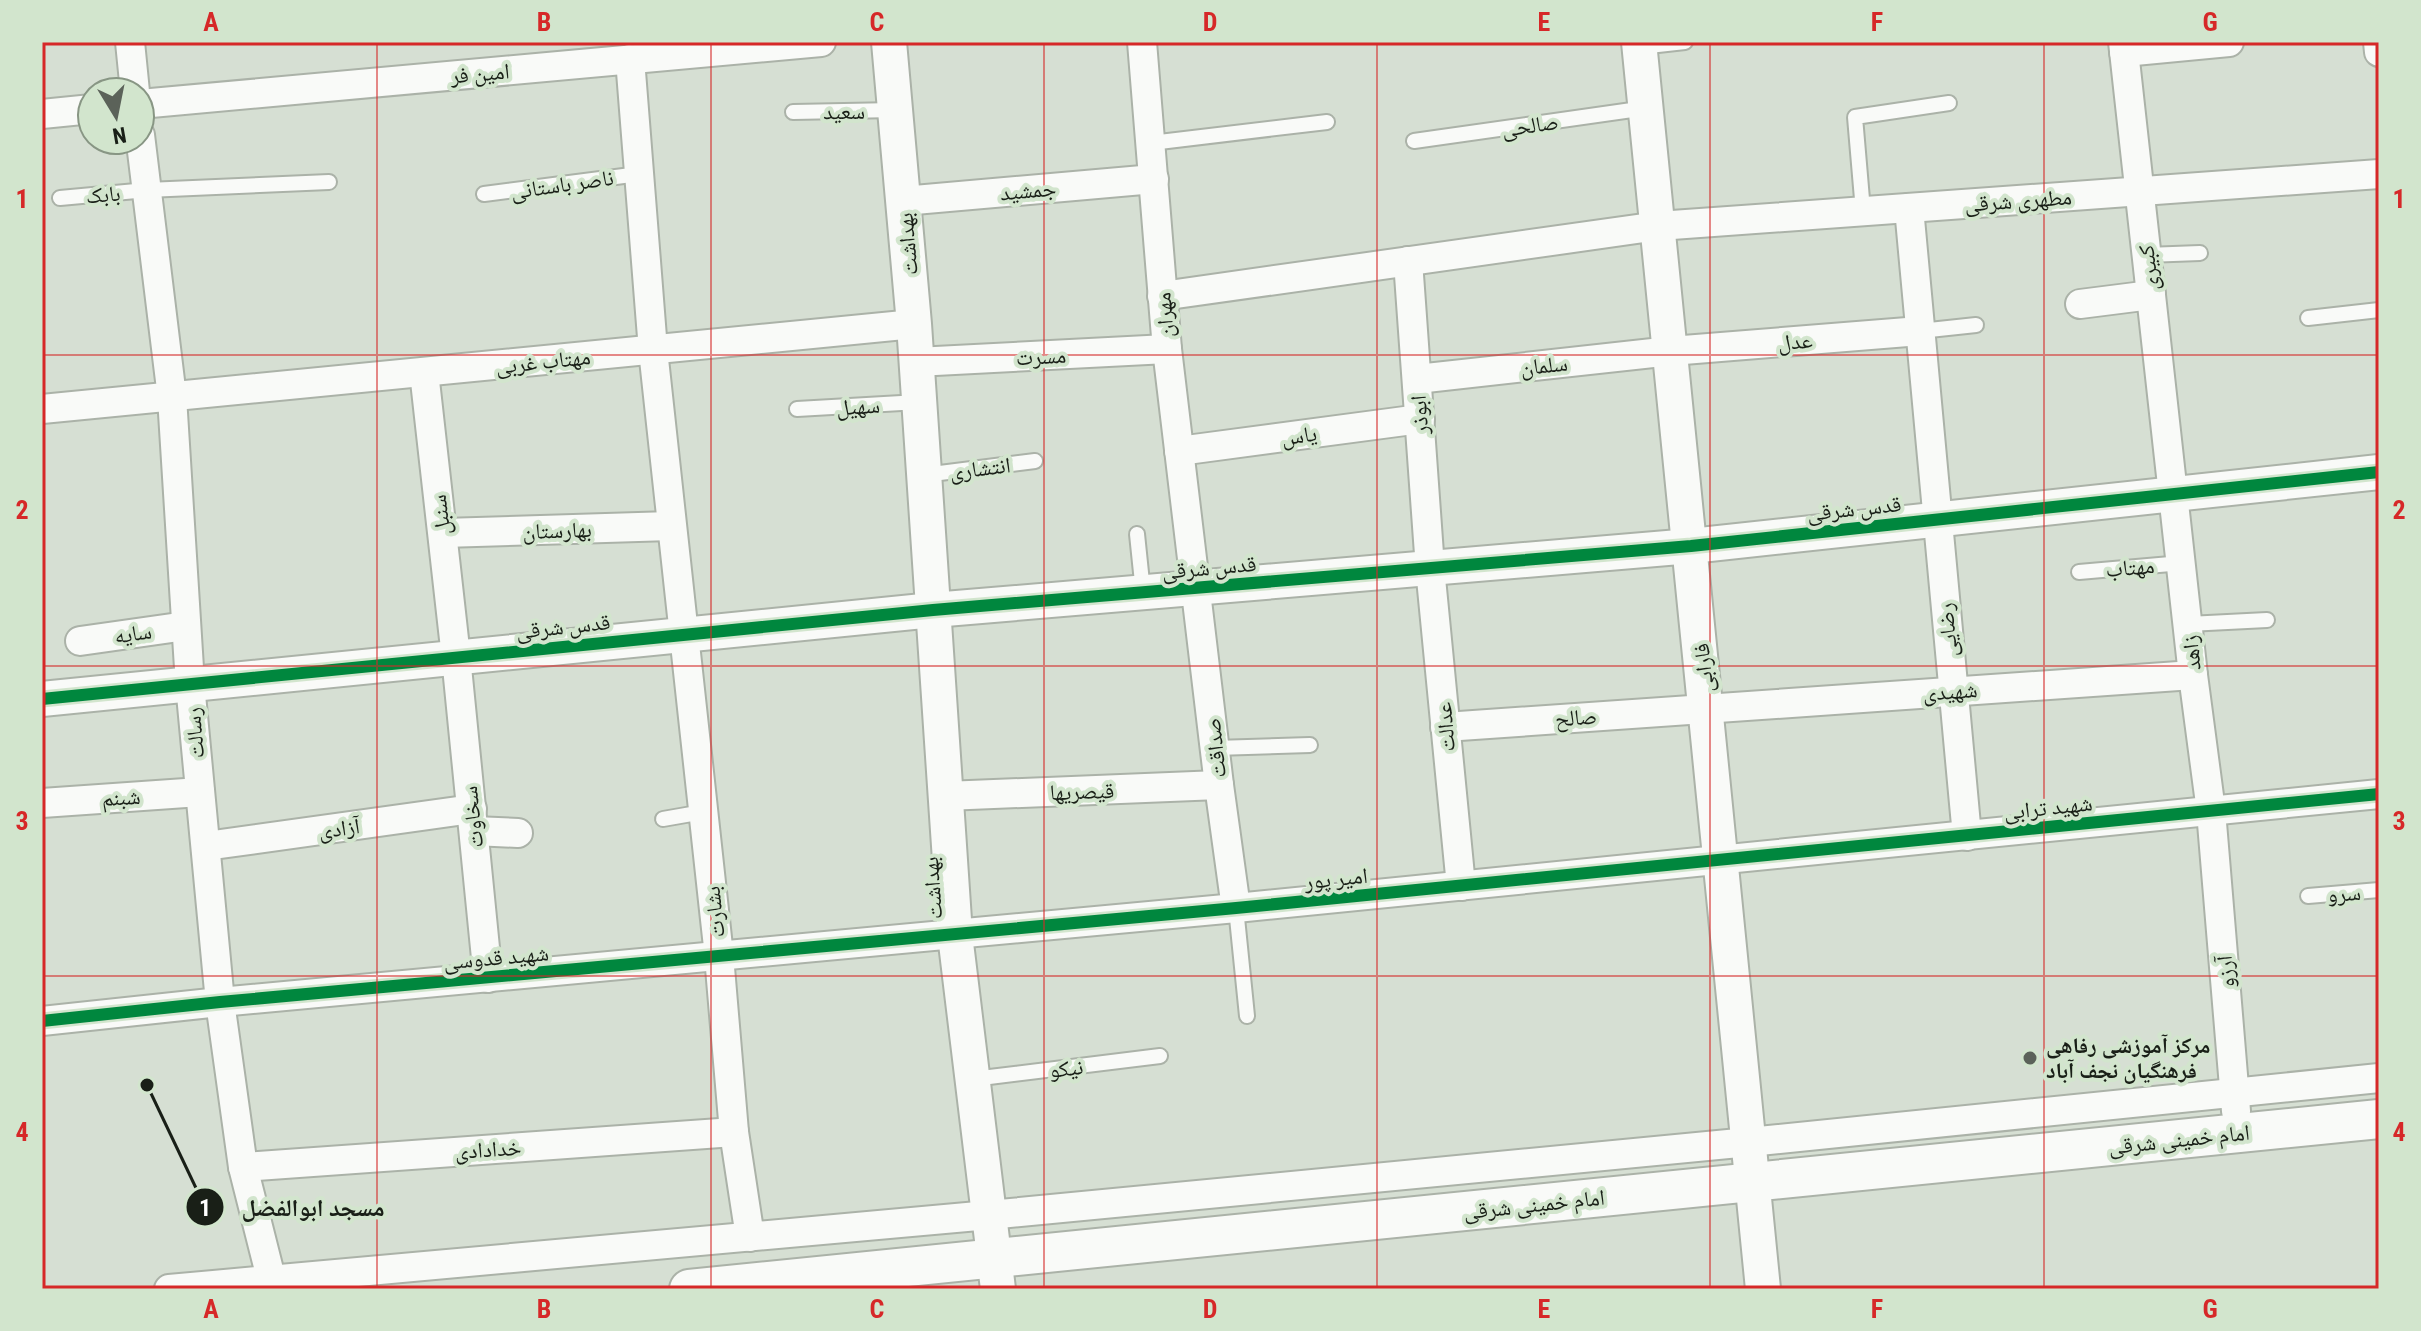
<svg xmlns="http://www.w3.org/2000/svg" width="2421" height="1331" viewBox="0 0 2421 1331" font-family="'Roboto Condensed','Noto Naskh Arabic',sans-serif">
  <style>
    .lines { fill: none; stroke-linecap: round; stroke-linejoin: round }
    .service-casing { stroke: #abb2a8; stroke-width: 18 }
    .minor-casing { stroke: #abb2a8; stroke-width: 32 }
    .tertiary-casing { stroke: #abb2a8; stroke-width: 38 }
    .secondary-casing { stroke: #abb2a8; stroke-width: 42 }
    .service { stroke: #f9faf8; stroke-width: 14 }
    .minor { stroke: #f9faf8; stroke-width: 28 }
    .tertiary { stroke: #f9faf8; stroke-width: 34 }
    .secondary { stroke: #f9faf8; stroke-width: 38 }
    .cycleway-casing { stroke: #d2e5cd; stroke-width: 17 }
    .cycleway { stroke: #00873e; stroke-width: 12 }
    .grid { fill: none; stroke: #d62828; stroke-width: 2; stroke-opacity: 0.55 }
    .poi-dot { fill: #5b6259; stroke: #d2e5cd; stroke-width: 3 }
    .labels { text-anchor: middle; stroke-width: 8; stroke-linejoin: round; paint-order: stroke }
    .street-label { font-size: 22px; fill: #191f17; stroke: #d2e5cd }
    .poi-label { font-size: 22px; font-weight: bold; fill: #191f17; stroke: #d2e5cd; text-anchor: start }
    .leader { fill: none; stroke: #191f17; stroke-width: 3 }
    .callout-dot { fill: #191f17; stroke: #d2e5cd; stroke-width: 3 }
    .mark-label { font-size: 24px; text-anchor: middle; font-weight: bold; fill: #fff }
    .callout-label { font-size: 24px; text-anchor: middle; font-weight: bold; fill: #191f17; stroke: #d2e5cd; stroke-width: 8; stroke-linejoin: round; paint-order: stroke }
    .neatline { fill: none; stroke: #d62828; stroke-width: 3 }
    .grid-label { font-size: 26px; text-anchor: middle; font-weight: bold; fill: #d62828 }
  </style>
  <rect width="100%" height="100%" fill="#d6dfd3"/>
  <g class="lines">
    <!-- service casing -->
    <g class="service-casing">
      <g id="service">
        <polyline points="1640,47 1685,42"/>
        <polyline points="793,112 895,110"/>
        <polyline points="1414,141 1646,108"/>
        <polyline points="1151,143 1327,122"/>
        <polyline points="484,194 639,174"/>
        <polyline points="60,198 147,190 329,182"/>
        <polyline points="1863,211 1855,117 1949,103"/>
        <polyline points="2146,255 2200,253"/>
        <polyline points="2308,318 2379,310"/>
        <polyline points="1920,331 1976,325"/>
        <polyline points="797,409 919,402"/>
        <polyline points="924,475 1035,461"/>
        <polyline points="1137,534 1143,592"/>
        <polyline points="2079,572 2182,563"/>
        <polyline points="2188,624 2267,620"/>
        <polyline points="1215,748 1310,745"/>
        <polyline points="663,819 703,812"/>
        <polyline points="2308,896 2379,890"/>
        <polyline points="1236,908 1247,1016"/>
        <polyline points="973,1079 1160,1056"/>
      </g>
    </g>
    <!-- minor casing -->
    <g class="minor-casing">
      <g id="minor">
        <polyline points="130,42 135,92"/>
        <polyline points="1142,42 1167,349 1219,785 1236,908"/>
        <polyline points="2123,42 2193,675 2211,811 2236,1111"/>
        <polyline points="2378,42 2379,52"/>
        <polyline points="2124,52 2229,42"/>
        <polyline points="630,59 653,350 719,956 734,1132 750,1237"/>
        <polyline points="140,104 821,42"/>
        <polyline points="42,114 92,109"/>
        <polyline points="140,135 172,397 190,684 220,1002 243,1167 271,1278 275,1289"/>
        <polyline points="903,201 1154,179"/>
        <polyline points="1909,208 1967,836"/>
        <polyline points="1408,261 1430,568 1461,886"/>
        <polyline points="1162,296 1658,226 2379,174"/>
        <polyline points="2080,304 2151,295"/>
        <polyline points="916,362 1167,349"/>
        <polyline points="424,372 456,657 488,978"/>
        <polyline points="1417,379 1671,351 1920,331"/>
        <polyline points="42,409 914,324"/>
        <polyline points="1179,451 1420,419"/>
        <polyline points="443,533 671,526"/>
        <polyline points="80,641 186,626"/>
        <polyline points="1445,727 2193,675"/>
        <polyline points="945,796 1219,785"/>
        <polyline points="42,803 200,792"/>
        <polyline points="474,831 518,833"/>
        <polyline points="206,846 472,809"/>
        <polyline points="42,1021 220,1002 1236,908 2379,794"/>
        <polyline points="243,1167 734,1132"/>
        <polyline points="169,1289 989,1215 1749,1142 2379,1078"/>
      </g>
    </g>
    <!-- tertiary casing -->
    <g class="tertiary-casing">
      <g id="tertiary">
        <polyline points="889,42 914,324 955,935 998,1289"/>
        <polyline points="1639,42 1763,1289"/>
        <polyline points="42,699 933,610 1691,546 2379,472"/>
      </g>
    </g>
    <!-- secondary casing -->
    <g class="secondary-casing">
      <polyline id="secondary" points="689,1289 2379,1119"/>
    </g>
    <!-- service -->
    <use href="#service" class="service"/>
    <!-- minor -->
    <use href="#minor" class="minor"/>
    <!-- tertiary -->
    <use href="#tertiary" class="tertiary"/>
    <!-- secondary -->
    <use href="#secondary" class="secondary"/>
    <!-- cycleway casing -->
    <g class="cycleway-casing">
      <g id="cycleway">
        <polyline points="42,699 933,610 1691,546 2379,472"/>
        <polyline points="42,1021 220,1002 1236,908 2379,794"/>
      </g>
    </g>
    <!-- cycleway -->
    <use href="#cycleway" class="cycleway"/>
  </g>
  <!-- grid -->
  <path class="grid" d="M377 42V1289M711 42V1289M1044 42V1289M1377 42V1289M1710 42V1289M2044 42V1289M42 355H2379M42 666H2379M42 976H2379"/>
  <!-- markers -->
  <circle class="poi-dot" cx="2030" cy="1058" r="8"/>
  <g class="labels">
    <!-- street labels -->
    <g class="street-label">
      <text transform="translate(480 73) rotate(-5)" y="8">امین فر</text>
      <text transform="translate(844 111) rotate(-1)" y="8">سعید</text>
      <text transform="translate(1530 125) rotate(-8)" y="8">صالحی</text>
      <text transform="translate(562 184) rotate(-8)" y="8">ناصر باستانی</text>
      <text transform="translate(1028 190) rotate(-5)" y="8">جمشید</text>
      <text transform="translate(103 194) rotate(-5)" y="8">بابک</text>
      <text transform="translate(2018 200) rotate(-4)" y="8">مطهری شرقی</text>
      <text transform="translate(907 244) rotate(-95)" y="8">بهداشت</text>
      <text transform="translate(2148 268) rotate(-97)" y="8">کبیری</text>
      <text transform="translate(1164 315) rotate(-94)" y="8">مهران</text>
      <text transform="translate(1795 341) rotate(-5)" y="8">عدل</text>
      <text transform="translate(1041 356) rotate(-3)" y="8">مسرت</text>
      <text transform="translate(543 361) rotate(-6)" y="8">مهتاب غربی</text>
      <text transform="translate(1544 365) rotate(-6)" y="8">سلمان</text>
      <text transform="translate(858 406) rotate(-4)" y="8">سهیل</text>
      <text transform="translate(1419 415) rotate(-94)" y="8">ابوذر</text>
      <text transform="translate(1299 435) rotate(-8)" y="8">یاس</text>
      <text transform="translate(980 468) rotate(-7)" y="8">انتشاری</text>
      <text transform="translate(1854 508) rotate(-6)" y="8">قدس شرقی</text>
      <text transform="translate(440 515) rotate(-97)" y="8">سنبل</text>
      <text transform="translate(557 530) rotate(-2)" y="8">بهارستان</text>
      <text transform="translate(1209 567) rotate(-5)" y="8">قدس شرقی</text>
      <text transform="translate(2130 567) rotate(-5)" y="8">مهتاب</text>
      <text transform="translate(563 626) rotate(-6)" y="8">قدس شرقی</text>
      <text transform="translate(1947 630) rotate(-95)" y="8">رضایی</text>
      <text transform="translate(133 633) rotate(-8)" y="8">سایه</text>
      <text transform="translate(2191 653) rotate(-96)" y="8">زاهد</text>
      <text transform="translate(1703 668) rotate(-96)" y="8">فارابی</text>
      <text transform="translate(1950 691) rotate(-4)" y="8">شهیدی</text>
      <text transform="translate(1576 717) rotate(-4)" y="8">صالح</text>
      <text transform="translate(1445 727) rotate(-95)" y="8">عدالت</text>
      <text transform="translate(194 733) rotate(-95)" y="8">رسالت</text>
      <text transform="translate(1215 748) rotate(-96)" y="8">صداقت</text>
      <text transform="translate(1082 791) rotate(-2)" y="8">قیصریها</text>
      <text transform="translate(121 797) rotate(-4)" y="8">شبنم</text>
      <text transform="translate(2048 807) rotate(-6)" y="8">شهید ترابی</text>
      <text transform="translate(472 817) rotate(-96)" y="8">سخاوت</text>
      <text transform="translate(339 828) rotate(-8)" y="8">آزادی</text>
      <text transform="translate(1336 878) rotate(-6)" y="8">امیر پور</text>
      <text transform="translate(932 888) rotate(-94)" y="8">بهداشت</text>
      <text transform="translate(2344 893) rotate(-4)" y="8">سرو</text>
      <text transform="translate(714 912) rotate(-96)" y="8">بشارت</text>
      <text transform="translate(496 957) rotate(-5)" y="8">شهید قدوسی</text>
      <text transform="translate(2225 972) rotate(-95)" y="8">آرزو</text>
      <text transform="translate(1066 1068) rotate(-7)" y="8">نیکو</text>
      <text transform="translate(2179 1139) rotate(-6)" y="8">امام خمینی شرقی</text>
      <text transform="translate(488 1149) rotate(-4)" y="8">خدادادی</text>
      <text transform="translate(1534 1204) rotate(-6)" y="8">امام خمینی شرقی</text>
    </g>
    <!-- poi labels -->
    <g class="poi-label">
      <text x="2046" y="1053">مرکز آموزشی رفاهی<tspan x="2046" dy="25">فرهنگیان نجف آباد</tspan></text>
    </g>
  </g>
  <!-- callouts -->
  <path class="leader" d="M147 1085L205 1207"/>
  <g class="callout-dot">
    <circle cx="147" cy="1085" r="8"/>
    <circle cx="205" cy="1207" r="20"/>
  </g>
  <g class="mark-label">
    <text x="205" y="1216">1</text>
  </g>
  <g class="callout-label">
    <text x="313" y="1216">مسجد ابوالفضل</text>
  </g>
  <!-- border -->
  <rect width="2421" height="1331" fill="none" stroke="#d2e5cd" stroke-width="88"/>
  <!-- north arrow -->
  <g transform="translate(116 116) rotate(170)"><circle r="38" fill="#d2e5cd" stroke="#889684" stroke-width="2"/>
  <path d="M0-6L14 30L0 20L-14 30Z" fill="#5b6259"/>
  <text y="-12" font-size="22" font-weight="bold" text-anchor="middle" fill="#191f17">N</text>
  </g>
  <rect x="44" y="44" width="2333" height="1243" class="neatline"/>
  <g class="grid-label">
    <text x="211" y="31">A</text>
    <text x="544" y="31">B</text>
    <text x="877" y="31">C</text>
    <text x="1210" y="31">D</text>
    <text x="1544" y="31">E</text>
    <text x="1877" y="31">F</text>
    <text x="2210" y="31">G</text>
    <text x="22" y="208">1</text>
    <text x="2399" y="208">1</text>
    <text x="22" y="519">2</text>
    <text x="2399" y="519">2</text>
    <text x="22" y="830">3</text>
    <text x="2399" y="830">3</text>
    <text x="22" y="1141">4</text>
    <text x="2399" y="1141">4</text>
    <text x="211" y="1318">A</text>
    <text x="544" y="1318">B</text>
    <text x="877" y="1318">C</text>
    <text x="1210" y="1318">D</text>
    <text x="1544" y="1318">E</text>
    <text x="1877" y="1318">F</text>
    <text x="2210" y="1318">G</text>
  </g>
</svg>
